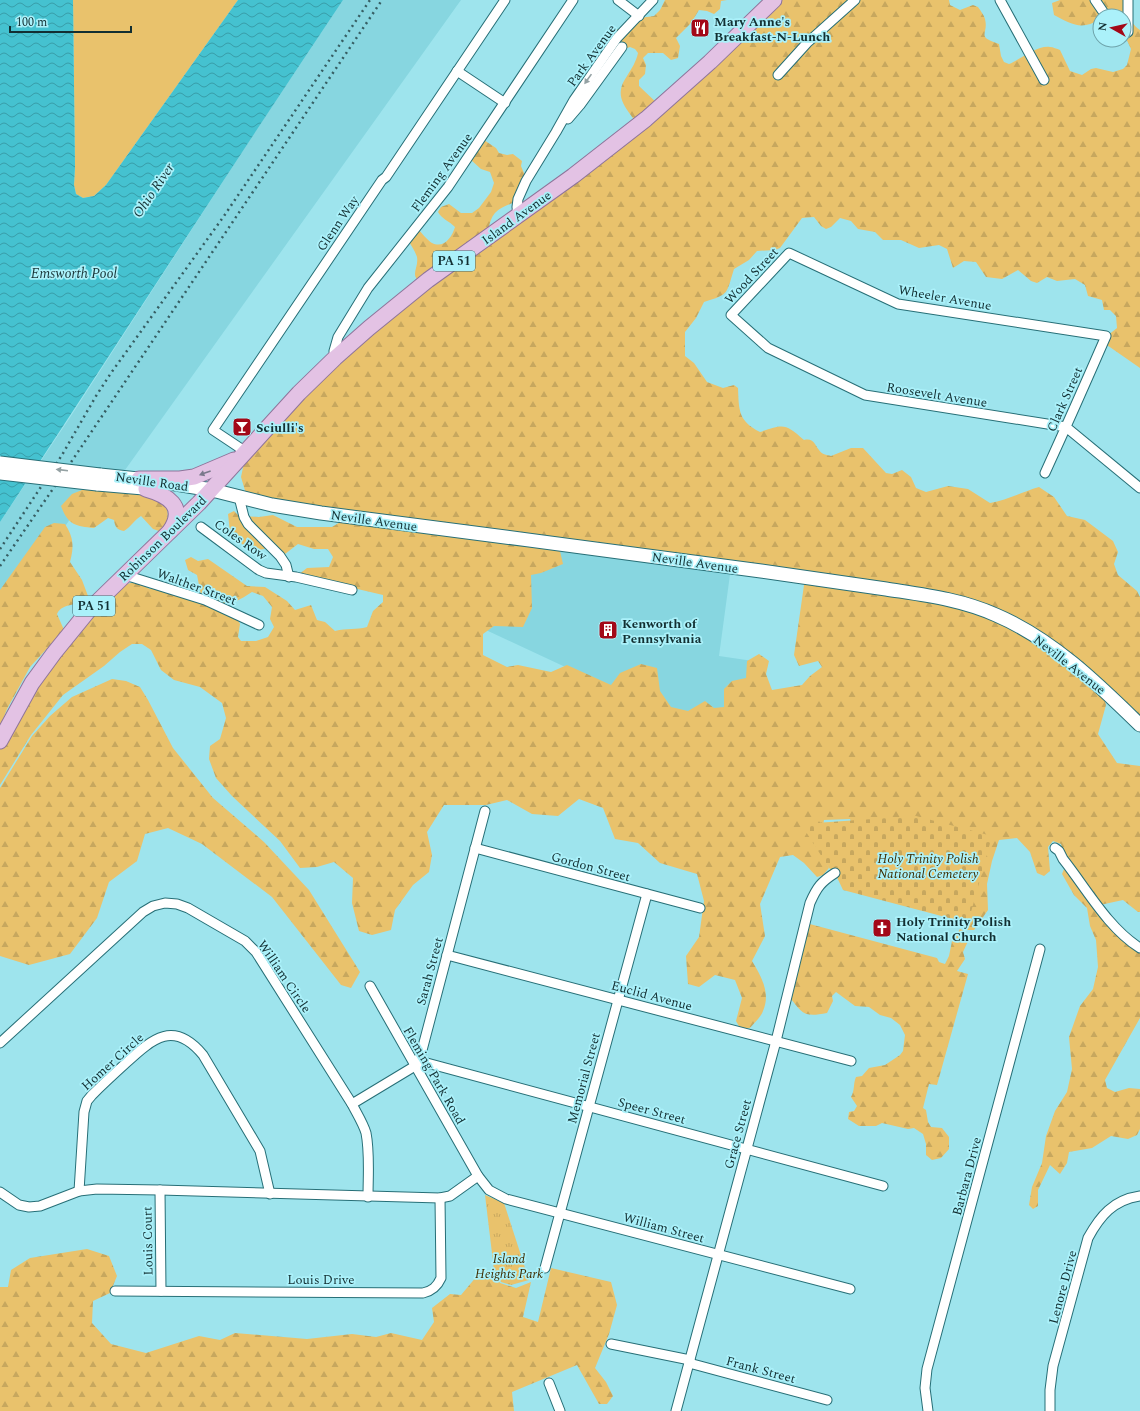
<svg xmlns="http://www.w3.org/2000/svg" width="1140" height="1411" viewBox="0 0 1140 1411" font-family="Spectral,serif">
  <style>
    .built { fill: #87d6e0 }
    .green { fill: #e9c26c }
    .forest { fill: url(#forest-firs) }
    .cemetery { fill: url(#cemetery-stones) }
    .park { fill: url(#park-tufts) }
    .water { fill: url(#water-waves) }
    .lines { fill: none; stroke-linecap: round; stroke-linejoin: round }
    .street-casing { stroke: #276f77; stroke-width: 11 }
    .secondary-casing { stroke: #276f77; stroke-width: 15 }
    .primary-casing { stroke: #8e749a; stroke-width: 17 }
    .street { stroke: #fff; stroke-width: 9 }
    .secondary { stroke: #fff; stroke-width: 13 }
    .primary { stroke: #e3c2e4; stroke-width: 15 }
    .rail { stroke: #365d62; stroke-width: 2.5; stroke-dasharray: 2 4; stroke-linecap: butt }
    .secondary-bridge-casing { stroke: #276f77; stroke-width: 15; stroke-linecap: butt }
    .secondary-bridge { stroke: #fff; stroke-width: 13 }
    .oneway { fill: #94a1a3 }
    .oneway2 { fill: #7a788b }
    .labels { text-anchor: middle; stroke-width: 3.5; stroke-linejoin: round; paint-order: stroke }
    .shield { fill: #abf1fa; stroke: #40696e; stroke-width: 1 }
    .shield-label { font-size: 12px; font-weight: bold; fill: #122f32 }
    .poi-label { font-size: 13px; font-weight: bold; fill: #122f32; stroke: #abf1fa; text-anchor: start }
    .street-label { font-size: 13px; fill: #122f32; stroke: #abf1fa }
    .park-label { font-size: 13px; font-style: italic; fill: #3f2d00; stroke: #abf1fa }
    .water-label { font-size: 14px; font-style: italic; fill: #173235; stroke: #abf1fa }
  </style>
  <defs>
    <pattern id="forest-firs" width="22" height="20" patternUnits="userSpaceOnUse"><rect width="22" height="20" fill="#e9c26c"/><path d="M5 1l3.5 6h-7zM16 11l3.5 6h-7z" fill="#c7a75e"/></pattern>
    <pattern id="cemetery-stones" width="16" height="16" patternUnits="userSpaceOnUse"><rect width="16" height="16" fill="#e9c26c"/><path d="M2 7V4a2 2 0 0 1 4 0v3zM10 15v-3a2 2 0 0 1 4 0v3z" fill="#c7a75e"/></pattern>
    <pattern id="park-tufts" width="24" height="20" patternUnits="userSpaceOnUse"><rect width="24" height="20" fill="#e9c26c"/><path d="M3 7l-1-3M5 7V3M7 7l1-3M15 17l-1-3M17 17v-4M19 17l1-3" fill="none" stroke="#c7a75e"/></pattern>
    <pattern id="water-waves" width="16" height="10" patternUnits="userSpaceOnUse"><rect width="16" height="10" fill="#45c2d0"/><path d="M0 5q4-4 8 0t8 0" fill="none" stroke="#389ea9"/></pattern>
  </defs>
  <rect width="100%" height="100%" fill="#9ee4ed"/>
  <!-- built -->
  <g class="built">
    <polygon points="343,0 461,0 120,477 100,475 0,622 0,522 69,419 253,135"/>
    <polygon points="356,517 731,567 719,656 753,661 741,749 349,566"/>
  </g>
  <!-- green -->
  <polygon class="green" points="73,0 238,0 106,185 94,196 83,198 76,194 74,185 75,167"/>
  <!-- forest -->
  <g class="forest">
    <path d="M665 0H727L721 1 720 9 714 14 707 11 699 10 691 23 676 38 680 46 678 58 671 60 663 53H648L643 58 646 65 645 74 639 80V86L659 105 637 124C625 106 613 96 627 76 632 68 636 62 638 53L635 49 630 47 622 50C612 46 611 39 615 30L628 26 640 18 654 16 660 10Z"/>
    <path d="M778 0H949L950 5 960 10 973 5 978 7C980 10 984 15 985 19 989 35 975 36 999 44L1001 56 1004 62 1009 64C1021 59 1038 45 1050 47 1053 47 1057 49 1060 50L1070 71 1082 75 1091 69 1096 68 1113 72 1123 69 1127 65 1131 49 1124 34V16H1100V19C1082 31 1071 24 1054 15L1052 3 1060 0H1125V13C1130 18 1134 27 1140 30V368L1104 343 1107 336 1117 328 1116 316 1110 310H1104L1102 300 1088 296 1085 285 1075 279 1057 281 1047 277 1037 283 1031 281 1018 270 1002 279 986 277 976 262 964 261 953 268 947 249 939 245 919 248 901 240H883L875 232 858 229 851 221 840 218 831 227 826 229 821 226 814 217 802 218 780 248 775 250 757 251 749 260 734 269C726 294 730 294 704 302L696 318 685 332V356L694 363 707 382 723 388 734 385 738 388C739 410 738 421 760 432 784 424 785 423 804 440 814 438 814 444 819 450 821 454 827 455 831 456L851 448H863L886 473 892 474 902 470 911 477 916 488 926 492 948 486 968 489 990 503C1007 500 1022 492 1039 487L1054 497 1067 516 1085 520 1113 541 1118 552 1114 564 1118 575 1137 591 1140 597V723L1063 654 956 598 271 502 246 494 241 477 245 458 375 327 569 184Z"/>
    <path d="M481 138 496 148 499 153 507 155 513 154 522 161 521 166 526 178 515 202C493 211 492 213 487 235L421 283C409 274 419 269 417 257 415 251 411 245 408 240L418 229C422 233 427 240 432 243 444 249 452 237 455 227 449 221 442 219 438 212L441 207 449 204 461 213H472L479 208 491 192 494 183 490 172 481 169 471 160Z"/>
    <path d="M99 489C112 491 154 494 163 503 169 509 168 516 167 523L159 531 153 529 141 516C134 520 131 527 124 531 117 530 115 527 114 520L108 518 94 528C75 526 68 525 61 506L72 494 82 490Z"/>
    <path d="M234 511 239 516 259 517 273 515 297 527H332L347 518 559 547 563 564 541 573 531 575 532 608 523 627 494 626 483 634V655L507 667 518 665 551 672 567 665 611 685 620 673 641 664 657 668 660 691 671 707 688 711 705 701 714 708 724 707V689L732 681 746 678 747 661 759 654 769 661 766 674 772 690 802 685 810 676 822 667 818 661 799 666 794 655 805 578 955 602 1013 625 1102 691 1106 705 1098 734 1117 763 1140 766V912H1138L1123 900 1100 905 1065 858 1061 844 1053 841 1048 847 1050 871 1044 876 1037 873 1030 852 1017 838 999 840 992 861 987 884 988 910 974 930H967L963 916 855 831 850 819 824 820 822 831 815 841 829 868 823 875 817 877 804 863 793 855 780 857 760 904 765 936 752 961C761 976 771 993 763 1011 761 1017 754 1023 750 1028H740L736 1021 742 998 735 980 715 975 699 987 688 984 686 956 699 937 704 901 697 874 660 863 638 843 615 839 603 808 579 799 558 816 532 814 507 800 486 805H444L427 832 432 855 429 872 413 885 395 910 391 930 372 935 359 931 352 903 353 878 334 862 317 867 300 868 280 841 232 796 216 778 209 759 210 746 220 739 226 718 222 703 200 687 174 680 161 670 151 650 142 644H132L120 652 104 666 63 695 31 735 0 785V743L12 719 116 586 136 582 150 589 161 588 235 614 240 624 238 637 241 641H256L268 637 274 627 270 619 272 607 263 596 252 592C227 608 228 605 201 595L197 575 188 570 185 560 191 557 198 561 208 559 247 586 265 587 287 601 295 610 311 605 317 620 325 622 335 631C347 628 356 630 367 627L373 611 383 602V595L298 575 307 568 329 567 333 557 328 549H314L298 544 285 554 268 548 250 552 230 532 228 514Z"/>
    <path d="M54 523 65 524C74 538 74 547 70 562L82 580 88 596C80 608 63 601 57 614L64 630 30 667 7 709 0 727V590L45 527Z"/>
    <polygon points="112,679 126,681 140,687 148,700 173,748 213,798 264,842 309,890 360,972 351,988 341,985 272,897 202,844 168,828 145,834 137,861 109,882 97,918 70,954 29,965 0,956 0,788 32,736 50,716 72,697"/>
    <polygon points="1066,864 1127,943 1140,953 1140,1018 1105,1080 1107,1088 1115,1092 1129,1088 1140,1089 1140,1129 1137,1135 1128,1139 1111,1136 1092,1148 1069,1152 1067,1163 1060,1174 1050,1165 1038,1190 1038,1206 1033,1209 1029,1205 1032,1187 1042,1163 1046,1136 1055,1111 1067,1092 1072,1069 1069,1037 1080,1006 1093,989 1098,967 1096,940 1090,926 1087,908 1074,895 1062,874"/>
    <path d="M806 923 937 958 939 962 945 964 949 956 952 941 960 929 965 931 969 939 963 952 965 959 957 971 968 974 937 1085 929 1084 923 1108 926 1110 928 1122 931 1127 942 1128 949 1137V1149L941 1158 932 1160 926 1155V1144L923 1134 914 1128 908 1129 882 1123 876 1126H859L848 1119 849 1112 854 1111 857 1106 851 1097C855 1090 853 1084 856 1077L862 1076 869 1068 885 1065 900 1055 903 1051 905 1035 900 1025 891 1018 880 1015 869 1007 855 1006 836 992 832 996 833 1001 827 1013C803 1018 802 1013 788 995Z"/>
    <polygon points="87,1249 109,1256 117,1276 110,1293 93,1301 92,1323 111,1344 146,1353 199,1336 220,1340 235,1333 307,1339 352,1334 376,1337 391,1333 422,1340 434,1322 432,1308 450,1294 461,1295 482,1270 495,1274 500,1283 516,1288 531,1282 523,1317 538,1322 551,1268 611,1282 617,1305 609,1334 595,1368 606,1382 613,1396 607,1404 599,1404 577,1365 512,1392 514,1411 0,1411 0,1287 8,1287 11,1270 30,1258"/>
  </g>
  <!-- cemetery -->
  <polygon class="cemetery" points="916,816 992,836 968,923 843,890 834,871 829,868 801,824"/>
  <!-- park -->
  <polygon class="park" points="485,1195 504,1203 529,1280 511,1285 501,1282 494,1270"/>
  <!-- water -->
  <path class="water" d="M0 0H73L75 167 74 185 76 194 83 198 94 196 106 185 238 0H343C227 173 115 348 0 522Z"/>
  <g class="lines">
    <!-- street casing -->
    <g class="street-casing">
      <g id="street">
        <polyline points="618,0 639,16"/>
        <polyline points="1000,0 1044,80"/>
        <polyline points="1095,0 1106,16"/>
        <polyline points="1124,34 1128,32 1128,0"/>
        <polyline points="457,71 505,103"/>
        <polyline points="778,75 807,43 855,0"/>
        <polyline points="568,119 580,105 622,47"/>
        <polyline points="518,215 517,207 518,199 526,181 556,132 574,100 617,38 653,0"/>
        <polyline points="335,358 334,351 338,337 368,288 448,187 573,0"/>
        <polyline points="246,452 213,430 382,180 386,177 505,0"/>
        <path d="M1045 473C1066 427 1086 382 1106 336L898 304 789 253 731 315 768 348 865 395 1066 427 1140 488"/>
        <polyline points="239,497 244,517 248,524 280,556 286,565 289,577"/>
        <polyline points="201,527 259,570 266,573 296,577 352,590"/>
        <polyline points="125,575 205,600 259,625"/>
        <polyline points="475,848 700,908"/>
        <path d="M1055 848 1059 851 1063 859C1086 888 1108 928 1140 948"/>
        <polyline points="447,955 851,1061"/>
        <polyline points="370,986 478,1176 489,1190 506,1199 850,1289"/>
        <path d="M0 1043 143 912 153 906 165 903 177 904 188 908 245 941 256 952 352 1104C357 1114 363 1123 366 1133 370 1153 368 1176 368 1197"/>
        <polyline points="415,1066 427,1063 883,1186"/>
        <polyline points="352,1104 415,1066 421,1054 485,811"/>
        <polyline points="160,1190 161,1291"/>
        <path d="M79 1191 84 1112 87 1101 92 1095C103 1084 115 1073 126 1063 153 1038 174 1020 203 1055L260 1151 270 1194"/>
        <polyline points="0,1192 19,1205 29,1207 40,1206 79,1191 97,1189 160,1190 440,1198 450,1196 478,1176"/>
        <polyline points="545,1268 647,894"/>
        <path d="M115 1291 423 1293C432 1291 437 1287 441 1278L440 1198"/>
        <polyline points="611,1344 690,1360"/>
        <polyline points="689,1363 827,1400"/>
        <polyline points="549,1383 560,1411"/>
        <path d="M676 1411 776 1041 810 903C817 887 821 882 835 873"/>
        <polyline points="928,1411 925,1388 927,1369 1040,949"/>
        <path d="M1050 1411V1390L1053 1366 1088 1238C1100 1216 1113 1200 1140 1196"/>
      </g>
    </g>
    <!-- secondary casing -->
    <g class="secondary-casing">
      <g id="secondary">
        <polyline points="100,475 148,480"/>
        <path d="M170 483 212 490 272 505 321 513C468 532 614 551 761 571 803 577 844 583 886 589 924 595 960 599 996 615 1052 639 1097 683 1140 725"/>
        <polyline points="97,484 155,489"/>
      </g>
    </g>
    <!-- primary casing -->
    <g class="primary-casing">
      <g id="primary">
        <polyline points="139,479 180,479 194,477 234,460"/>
        <path d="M146 489C167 495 187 506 170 531"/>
        <polyline points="0,741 32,683 54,653 89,610 199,503 299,393 335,358 369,328 428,280 573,176 646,119 710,62 774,0"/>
      </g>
    </g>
    <!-- street -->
    <use href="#street" class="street"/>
    <!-- secondary -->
    <use href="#secondary" class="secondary"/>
    <!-- primary -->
    <use href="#primary" class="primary"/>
    <!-- rail -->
    <g class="rail">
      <polyline points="0,549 62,455 96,396 111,373 224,216 370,0"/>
      <polyline points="0,566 57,483 382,0"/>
    </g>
    <!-- secondary-bridge casing -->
    <g class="secondary-bridge-casing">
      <g id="secondary-bridge">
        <polyline points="0,463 100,475"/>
        <polyline points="0,473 97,484"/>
      </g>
    </g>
    <!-- secondary-bridge -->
    <use href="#secondary-bridge" class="secondary-bridge"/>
  </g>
  <!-- one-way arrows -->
  <defs><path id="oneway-solid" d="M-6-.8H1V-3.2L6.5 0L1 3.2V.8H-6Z"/></defs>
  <g class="oneway">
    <use href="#oneway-solid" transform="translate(588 79) rotate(125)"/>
    <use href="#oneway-solid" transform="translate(62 470) rotate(-173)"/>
  </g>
  <use class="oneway2" href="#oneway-solid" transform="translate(205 473) rotate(160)"/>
  <!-- icons -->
  <defs>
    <g id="restaurant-square" transform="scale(1)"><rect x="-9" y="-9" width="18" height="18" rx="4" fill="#a30818" stroke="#abf1fa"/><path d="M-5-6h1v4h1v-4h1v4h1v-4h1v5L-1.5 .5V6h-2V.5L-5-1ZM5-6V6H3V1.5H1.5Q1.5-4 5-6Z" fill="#fff"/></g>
    <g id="bar-square" transform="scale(1)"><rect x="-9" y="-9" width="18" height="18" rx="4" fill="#a30818" stroke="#abf1fa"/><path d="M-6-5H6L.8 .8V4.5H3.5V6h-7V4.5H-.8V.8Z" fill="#fff"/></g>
    <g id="building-square" transform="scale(1)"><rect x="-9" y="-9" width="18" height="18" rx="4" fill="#a30818" stroke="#abf1fa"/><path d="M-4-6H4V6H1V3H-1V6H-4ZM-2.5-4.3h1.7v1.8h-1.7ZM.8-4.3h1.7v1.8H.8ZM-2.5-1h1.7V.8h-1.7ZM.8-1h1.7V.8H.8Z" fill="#fff"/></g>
    <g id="church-square" transform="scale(1)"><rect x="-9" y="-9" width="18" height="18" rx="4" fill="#a30818" stroke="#abf1fa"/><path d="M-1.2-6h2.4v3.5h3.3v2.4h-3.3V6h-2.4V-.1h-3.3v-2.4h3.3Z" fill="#fff"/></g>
  </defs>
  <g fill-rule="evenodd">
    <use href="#restaurant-square" x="700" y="28"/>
    <use href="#bar-square" x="242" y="427"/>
    <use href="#building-square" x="608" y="630"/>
    <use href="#church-square" x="882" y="928"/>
  </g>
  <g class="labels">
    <!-- shield labels -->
    <g class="shield">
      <rect x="433" y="251" width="42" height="20" rx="3"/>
      <rect x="73" y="596" width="42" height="20" rx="3"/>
    </g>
    <g class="shield-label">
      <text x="454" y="265">PA 51</text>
      <text x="94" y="610">PA 51</text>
    </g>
    <!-- poi labels -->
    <g class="poi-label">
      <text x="714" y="26">Mary Anne's<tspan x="714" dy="15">Breakfast-N-Lunch</tspan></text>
      <text x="256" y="432">Sciulli's</text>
      <text x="622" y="628">Kenworth of<tspan x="622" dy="15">Pennsylvania</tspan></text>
      <text x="896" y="926">Holy Trinity Polish<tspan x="896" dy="15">National Church</tspan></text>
    </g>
    <!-- street labels -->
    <g class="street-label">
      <text transform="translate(591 55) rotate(-54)" y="5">Park Avenue</text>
      <text transform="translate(441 172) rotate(-54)" y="5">Fleming Avenue</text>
      <text transform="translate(516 217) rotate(-36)" y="5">Island Avenue</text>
      <text transform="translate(337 223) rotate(-56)" y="5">Glenn Way</text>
      <text transform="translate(751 275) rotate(-47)" y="5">Wood Street</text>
      <text transform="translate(945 297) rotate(10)" y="5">Wheeler Avenue</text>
      <text transform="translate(937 394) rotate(9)" y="5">Roosevelt Avenue</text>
      <text transform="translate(1064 399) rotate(-66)" y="5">Clark Street</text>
      <text transform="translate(152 481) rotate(8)" y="5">Neville Road</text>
      <text transform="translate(374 520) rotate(8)" y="5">Neville Avenue</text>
      <text transform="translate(162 538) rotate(-44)" y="5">Robinson Boulevard</text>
      <text transform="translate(241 539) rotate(35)" y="5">Coles Row</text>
      <text transform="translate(695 562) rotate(8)" y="5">Neville Avenue</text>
      <text transform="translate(197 586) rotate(20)" y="5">Walther Street</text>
      <text transform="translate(1070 664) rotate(38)" y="5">Neville Avenue</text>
      <text transform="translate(591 866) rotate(15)" y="5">Gordon Street</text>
      <text transform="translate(429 971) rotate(-75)" y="5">Sarah Street</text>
      <text transform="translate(285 976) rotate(56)" y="5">William Circle</text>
      <text transform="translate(652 995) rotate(15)" y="5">Euclid Avenue</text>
      <text transform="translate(112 1061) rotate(-42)" y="5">Homer Circle</text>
      <text transform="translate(435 1075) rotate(60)" y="5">Fleming Park Road</text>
      <text transform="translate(583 1078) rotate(-75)" y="5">Memorial Street</text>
      <text transform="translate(652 1110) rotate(15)" y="5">Speer Street</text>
      <text transform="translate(737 1134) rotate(-75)" y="5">Grace Street</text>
      <text transform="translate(966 1176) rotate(-75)" y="5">Barbara Drive</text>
      <text transform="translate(664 1227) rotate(15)" y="5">William Street</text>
      <text transform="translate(147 1241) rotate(-91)" y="5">Louis Court</text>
      <text x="321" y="1284">Louis Drive</text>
      <text transform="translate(1062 1287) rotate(-75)" y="5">Lenore Drive</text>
      <text transform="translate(761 1369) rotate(15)" y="5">Frank Street</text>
    </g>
    <!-- park labels -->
    <g class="park-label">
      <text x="928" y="863">Holy Trinity Polish<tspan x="928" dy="15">National Cemetery</tspan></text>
      <text x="509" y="1263">Island<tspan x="509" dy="15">Heights Park</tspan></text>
    </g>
    <!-- water labels -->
    <g class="water-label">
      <text transform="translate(153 190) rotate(-56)" y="5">Ohio River</text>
      <text x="74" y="278">Emsworth Pool</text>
    </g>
  </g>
  <!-- north arrow -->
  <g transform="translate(1112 28) rotate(278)"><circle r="19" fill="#abf1fa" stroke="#6ea3aa"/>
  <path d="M0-3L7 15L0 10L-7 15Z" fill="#a30818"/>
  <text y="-6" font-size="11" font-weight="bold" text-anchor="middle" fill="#122f32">N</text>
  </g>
  <!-- scale -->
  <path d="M10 26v6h121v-6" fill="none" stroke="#122f32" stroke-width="2"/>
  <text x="16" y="26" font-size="12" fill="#122f32" stroke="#abf1fa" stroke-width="3" paint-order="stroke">100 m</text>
</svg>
